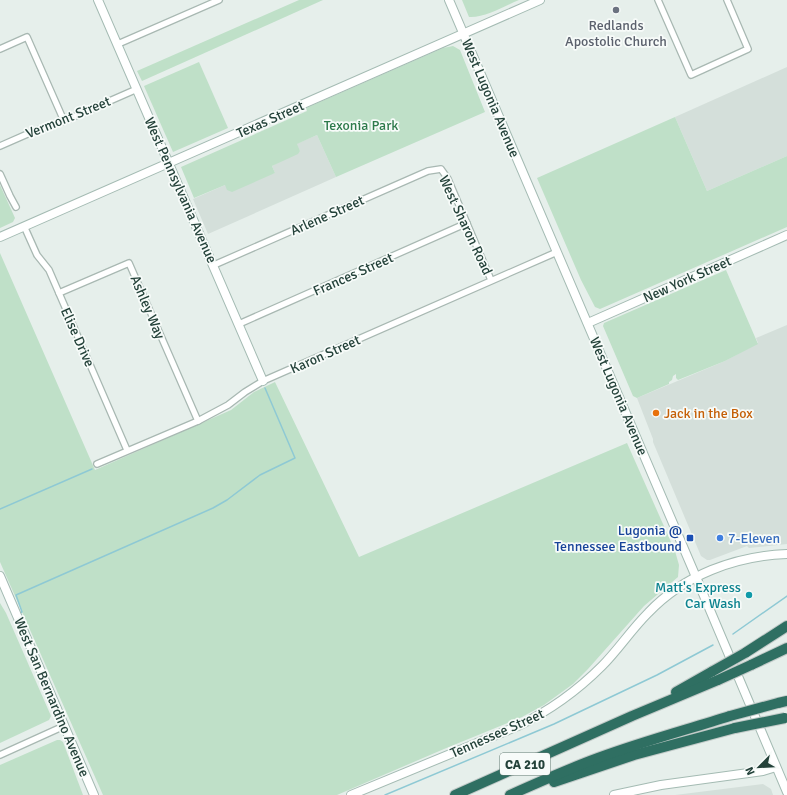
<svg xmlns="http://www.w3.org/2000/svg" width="787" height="795" viewBox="0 0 787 795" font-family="Signika,sans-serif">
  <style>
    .built { fill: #d4dfda }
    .green { fill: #bfe0c8 }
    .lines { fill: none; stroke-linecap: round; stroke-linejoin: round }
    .stream { stroke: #8ec9d4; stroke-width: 1.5 }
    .street-casing { stroke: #a8b8b2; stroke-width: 8 }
    .secondary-casing { stroke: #a4bbb3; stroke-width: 10 }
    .highway-casing { stroke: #c2cac8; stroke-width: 12 }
    .street { stroke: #fff; stroke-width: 5.5 }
    .secondary { stroke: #fff; stroke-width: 8 }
    .highway { stroke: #2f6f62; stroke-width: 10 }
    .highway-bridge-casing { stroke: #c2cac8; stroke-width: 12; stroke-linecap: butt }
    .highway-bridge { stroke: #2f6f62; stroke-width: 10 }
    .worship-dot { fill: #6b7280; stroke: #f7fbf9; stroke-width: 1.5 }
    .food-dot { fill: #e8710a; stroke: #f7fbf9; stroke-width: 1.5 }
    .transit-dot { fill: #1a4fb4; stroke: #f7fbf9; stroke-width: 1.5 }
    .shop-dot { fill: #3f7fe0; stroke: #f7fbf9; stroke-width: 1.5 }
    .culture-dot { fill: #0f9aa8; stroke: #f7fbf9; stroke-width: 1.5 }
    .labels { text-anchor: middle; stroke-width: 3.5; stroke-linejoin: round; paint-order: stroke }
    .shield { fill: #f7fbf9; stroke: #637a73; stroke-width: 1 }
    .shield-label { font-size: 13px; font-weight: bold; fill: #24423a }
    .worship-label { font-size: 14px; fill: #5b616d; stroke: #f7fbf9 }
    .street-label { font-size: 14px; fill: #24423a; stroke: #f7fbf9 }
    .park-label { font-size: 14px; fill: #2d7a4b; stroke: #f7fbf9 }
    .food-label { font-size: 14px; fill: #c56008; stroke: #f7fbf9; text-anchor: start }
    .transit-label { font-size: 14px; fill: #164399; stroke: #f7fbf9; text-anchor: end }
    .shop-label { font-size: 14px; fill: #366cbe; stroke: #f7fbf9; text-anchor: start }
    .culture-label { font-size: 14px; fill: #0d838f; stroke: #f7fbf9; text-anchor: end }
  </style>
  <rect width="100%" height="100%" fill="#e6efeb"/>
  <!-- built -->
  <g class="built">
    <polygon points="787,67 787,156 707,191 675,117"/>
    <polygon points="317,135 336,177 208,234 193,199 225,185 275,173 272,166 300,151 296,144"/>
    <polygon points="787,325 787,544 749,548 747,546 710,560 707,560 701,556 653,442 653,439 637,398 725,361 758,343 756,338"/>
    <polygon points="763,784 771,789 773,795 675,795"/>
  </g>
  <!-- green -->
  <g class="green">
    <polygon points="299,0 323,0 142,81 137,71"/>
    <path d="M462 0H519C504 6 485 18 469 17Z"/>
    <polygon points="453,46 460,50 485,112 336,177 317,135 297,144 300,151 298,154 272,166 275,173 232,192 227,190 225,185 194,198 181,167 307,111 306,108 443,48"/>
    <polygon points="199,62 228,128 173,152 144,86"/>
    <polygon points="675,117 707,191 787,156 787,227 600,309 595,307 581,280 537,178"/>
    <polygon points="0,185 15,218 13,222 0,228"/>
    <polygon points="0,253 95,470 231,410 254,392 275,382 359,557 627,443 675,551 679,565 678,577 644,606 588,669 573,684 544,705 522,717 444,749 337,795 103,795 0,562"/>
    <polygon points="726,270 758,344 725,361 678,380 676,378 676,374 673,376 672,380 669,382 669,384 637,398 633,396 603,326 604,323"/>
    <polygon points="0,603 6,613 51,716 49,720 0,743"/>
    <polygon points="57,740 60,740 63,742 83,795 0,795 0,765"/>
  </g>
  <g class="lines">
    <!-- stream -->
    <g class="stream">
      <polyline points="0,509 92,469"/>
      <polyline points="20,613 22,612 16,595 213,508 227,500 260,475 295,458 265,388"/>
      <polyline points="733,634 787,596"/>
      <polyline points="385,795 554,724 657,675 713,645"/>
    </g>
    <!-- street casing -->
    <g class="street-casing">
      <g id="street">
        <polyline points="658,0 691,75 748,49 727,0"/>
        <polyline points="118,44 219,0"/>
        <polyline points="0,49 27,37 64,121"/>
        <polyline points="0,146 32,132 64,121 137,89"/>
        <polyline points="0,174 10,196 16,207"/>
        <polyline points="24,226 37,255 49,270 127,450"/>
        <polyline points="214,265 428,171 441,169 448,179 491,280"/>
        <polyline points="59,293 129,263 198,421"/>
        <polyline points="239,324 467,223"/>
        <polyline points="97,464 198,421 228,405 245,392 263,381 557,252"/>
        <polyline points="0,755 64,726"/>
      </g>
    </g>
    <!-- secondary casing -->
    <g class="secondary-casing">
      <g id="secondary">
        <polyline points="98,0 263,381"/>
        <polyline points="449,0 696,577 787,792"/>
        <polyline points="0,237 540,0"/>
        <polyline points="588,323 787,235"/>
        <polyline points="0,576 94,795"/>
        <path d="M351 795 518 726C549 711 577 691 602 666 618 650 631 630 648 613 684 575 735 556 787 554"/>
        <polyline points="614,795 661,785 763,771 776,767"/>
      </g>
    </g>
    <!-- highway casing -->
    <g class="highway-casing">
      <g id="highway">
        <polyline points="745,653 787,626"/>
        <polyline points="751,665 787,648"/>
        <polyline points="676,692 713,671"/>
        <polyline points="778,703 787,701"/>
        <polyline points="554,782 634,755 735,728"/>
        <polyline points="455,795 632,716 718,680"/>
        <path d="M510 795C539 782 568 769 598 758 641 742 686 730 730 716"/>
      </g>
    </g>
    <!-- street -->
    <use href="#street" class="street"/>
    <!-- secondary -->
    <use href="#secondary" class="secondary"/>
    <!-- highway -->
    <use href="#highway" class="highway"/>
    <!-- highway-bridge casing -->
    <g class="highway-bridge-casing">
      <g id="highway-bridge">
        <polyline points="713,671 745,653"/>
        <polyline points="718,680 751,665"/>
        <polyline points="730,716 778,703"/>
        <polyline points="735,728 785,718"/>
      </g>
    </g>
    <!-- highway-bridge -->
    <use href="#highway-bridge" class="highway-bridge"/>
  </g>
  <!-- markers -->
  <circle class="worship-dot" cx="616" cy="10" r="4"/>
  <circle class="food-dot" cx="656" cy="413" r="4"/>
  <rect class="transit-dot" x="686" y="534" width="8" height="8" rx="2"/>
  <circle class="shop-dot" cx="720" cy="538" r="4"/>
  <circle class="culture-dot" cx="749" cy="595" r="4"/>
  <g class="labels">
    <!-- shield labels -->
    <rect class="shield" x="500" y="753" width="50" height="22" rx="3"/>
    <g class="shield-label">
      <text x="525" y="769">CA 210</text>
    </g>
    <!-- worship labels -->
    <g class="worship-label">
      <text x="616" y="30">Redlands<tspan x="616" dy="16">Apostolic Church</tspan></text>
    </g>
    <!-- street labels -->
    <g class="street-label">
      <text transform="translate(491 98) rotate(67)" y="5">West Lugonia Avenue</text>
      <text transform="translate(68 117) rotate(-22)" y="5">Vermont Street</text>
      <text transform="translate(270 119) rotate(-24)" y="5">Texas Street</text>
      <text transform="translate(181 190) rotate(66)" y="5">West Pennsylvania Avenue</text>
      <text transform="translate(327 215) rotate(-24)" y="5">Arlene Street</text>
      <text transform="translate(466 225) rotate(65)" y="5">West Sharon Road</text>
      <text transform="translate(353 274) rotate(-24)" y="5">Frances Street</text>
      <text transform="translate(687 279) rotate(-24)" y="5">New York Street</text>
      <text transform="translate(148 307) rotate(67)" y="5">Ashley Way</text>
      <text transform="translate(78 337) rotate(66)" y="5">Elise Drive</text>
      <text transform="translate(325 354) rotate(-24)" y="5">Karon Street</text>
      <text transform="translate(619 396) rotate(67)" y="5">West Lugonia Avenue</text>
      <text transform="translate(52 697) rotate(67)" y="5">West San Bernardino Avenue</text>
      <text transform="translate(497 733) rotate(-24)" y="5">Tennessee Street</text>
    </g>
    <!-- park labels -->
    <g class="park-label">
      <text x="361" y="130">Texonia Park</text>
    </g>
    <!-- food labels -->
    <g class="food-label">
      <text x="664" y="418">Jack in the Box</text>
    </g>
    <!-- transit labels -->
    <g class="transit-label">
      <text x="682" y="535">Lugonia @<tspan x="682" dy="16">Tennessee Eastbound</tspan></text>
    </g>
    <!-- shop labels -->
    <g class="shop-label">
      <text x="728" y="543">7-Eleven</text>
    </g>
    <!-- culture labels -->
    <g class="culture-label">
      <text x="741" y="592">Matt's Express<tspan x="741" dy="16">Car Wash</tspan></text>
    </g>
  </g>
  <!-- north arrow -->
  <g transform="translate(759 767) rotate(246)" stroke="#f7fbf9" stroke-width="3" paint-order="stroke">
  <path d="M0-3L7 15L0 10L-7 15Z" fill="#24423a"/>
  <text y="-6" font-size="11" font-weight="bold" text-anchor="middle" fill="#24423a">N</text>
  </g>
</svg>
